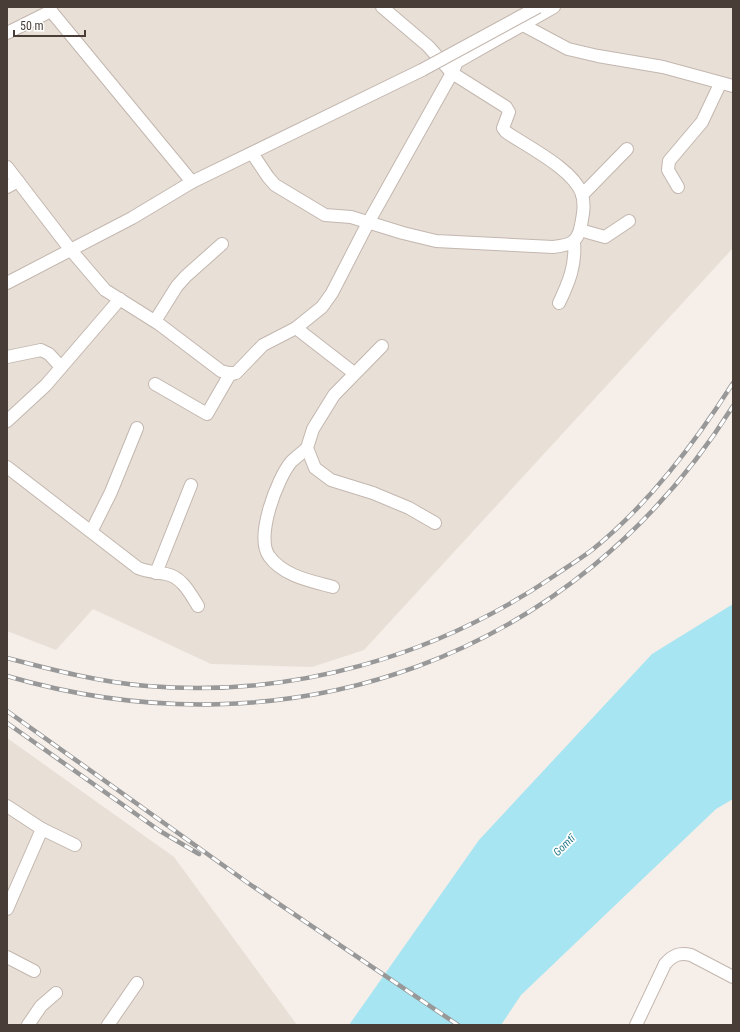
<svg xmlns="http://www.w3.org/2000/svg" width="740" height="1032" viewBox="0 0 740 1032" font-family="'Roboto Condensed',sans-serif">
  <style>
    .residential { fill: #e8dfd7 }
    .water { fill: #a6e5f1 }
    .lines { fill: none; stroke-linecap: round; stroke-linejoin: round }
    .minor-casing { stroke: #c3b7af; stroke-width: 14 }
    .minor { stroke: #fff; stroke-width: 12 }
    .rail-casing { stroke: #989898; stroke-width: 4.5 }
    .rail { stroke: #fff; stroke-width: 3; stroke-dasharray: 9; stroke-linecap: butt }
    .minor-bridge-casing { stroke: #c3b7af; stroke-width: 14; stroke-linecap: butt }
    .minor-bridge { stroke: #fff; stroke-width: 12 }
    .labels { text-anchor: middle; stroke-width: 3.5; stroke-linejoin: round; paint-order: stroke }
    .water-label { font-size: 11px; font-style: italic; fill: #287b8c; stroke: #fff }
  </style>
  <rect width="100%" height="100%" fill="#f5eee9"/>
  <!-- residential -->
  <g class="residential">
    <polygon points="7,7 733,7 733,248 364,650 312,667 211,664 93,609 56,650 7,631"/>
    <polygon points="7,738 174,857 297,1025 7,1025"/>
  </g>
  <!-- water -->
  <polygon class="water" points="733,604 733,799 716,809 521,995 501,1025 349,1025 479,840 652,654"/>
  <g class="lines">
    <!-- minor casing -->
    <g class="minor-casing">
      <g id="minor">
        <polyline points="50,7 51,11 192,182"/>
        <polyline points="523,25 568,49 598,56 663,67 733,86"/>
        <polyline points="7,33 51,11"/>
        <path d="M252 153 268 177 275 185 325 215 351 217 403 233 436 241 553 247C570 245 578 243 581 225 583 215 585 205 582 194 573 169 528 147 506 132L503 128 509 112 506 107 452 73 428 46 382 7"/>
        <polyline points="7,167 70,249 105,290 159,324 221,371 229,373 236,373 263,345 296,328 322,307 332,293 368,223 452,73 457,62 554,7"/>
        <polyline points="7,187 18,181"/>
        <polyline points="678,187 668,170 669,161 702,122 720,84"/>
        <polyline points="582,195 627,149"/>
        <polyline points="580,230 605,237 629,221"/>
        <polyline points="7,283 132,218 192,182 422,70"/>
        <path d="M559 303C569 282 576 265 574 242"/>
        <polyline points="155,321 177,286 186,276 222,244"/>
        <polyline points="296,328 354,373"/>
        <polyline points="382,346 334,395 313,429 307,448 315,468 331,480 373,493 409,508 435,523"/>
        <polyline points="7,357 41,350 49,354 61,367"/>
        <polyline points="155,384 207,414 230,374 233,374"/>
        <polyline points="7,421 46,385 120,299"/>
        <path d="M307 448C302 453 296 457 291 462 277 479 255 537 269 556 283 576 311 581 333 587"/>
        <path d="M7 467 138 568C148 572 156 572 166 574 182 577 190 593 198 606"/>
        <polyline points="92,530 111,492 137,428"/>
        <polyline points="156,573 191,485"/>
        <polyline points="7,806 42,829 75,845"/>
        <polyline points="7,909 42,829"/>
        <polyline points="7,957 34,971"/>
        <polyline points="28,1025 41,1006 56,993"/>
        <polyline points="108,1025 137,983"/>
        <path d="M636 1025 665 964C673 955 680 952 691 955L733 977"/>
      </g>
    </g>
    <!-- minor -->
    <use href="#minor" class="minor"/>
    <!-- rail casing -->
    <g class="rail-casing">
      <g id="rail">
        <path d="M7 658C53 670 99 682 147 686 291 698 435 657 554 576 567 567 580 559 592 550 649 504 694 444 733 383"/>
        <path d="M7 676C290 759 575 658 733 406"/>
        <polyline points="7,711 248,883 458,1025"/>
        <polyline points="7,723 160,831 199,854"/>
      </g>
    </g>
    <!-- rail -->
    <use href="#rail" class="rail"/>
    <!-- minor-bridge casing -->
    <g class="minor-bridge-casing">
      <polyline id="minor-bridge" points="422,70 538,7"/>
    </g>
    <!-- minor-bridge -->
    <use href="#minor-bridge" class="minor-bridge"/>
  </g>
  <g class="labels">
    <!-- water labels -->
    <g class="water-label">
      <text transform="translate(564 845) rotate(-45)" y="4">Gomtī</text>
    </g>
  </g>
  <!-- border -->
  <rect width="740" height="1032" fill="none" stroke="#483e37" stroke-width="16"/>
  <!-- scale -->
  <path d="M14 30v6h71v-6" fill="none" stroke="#483e37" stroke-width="2"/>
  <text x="20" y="30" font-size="12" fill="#483e37" stroke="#ffffff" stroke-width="3" paint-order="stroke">50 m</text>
</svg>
